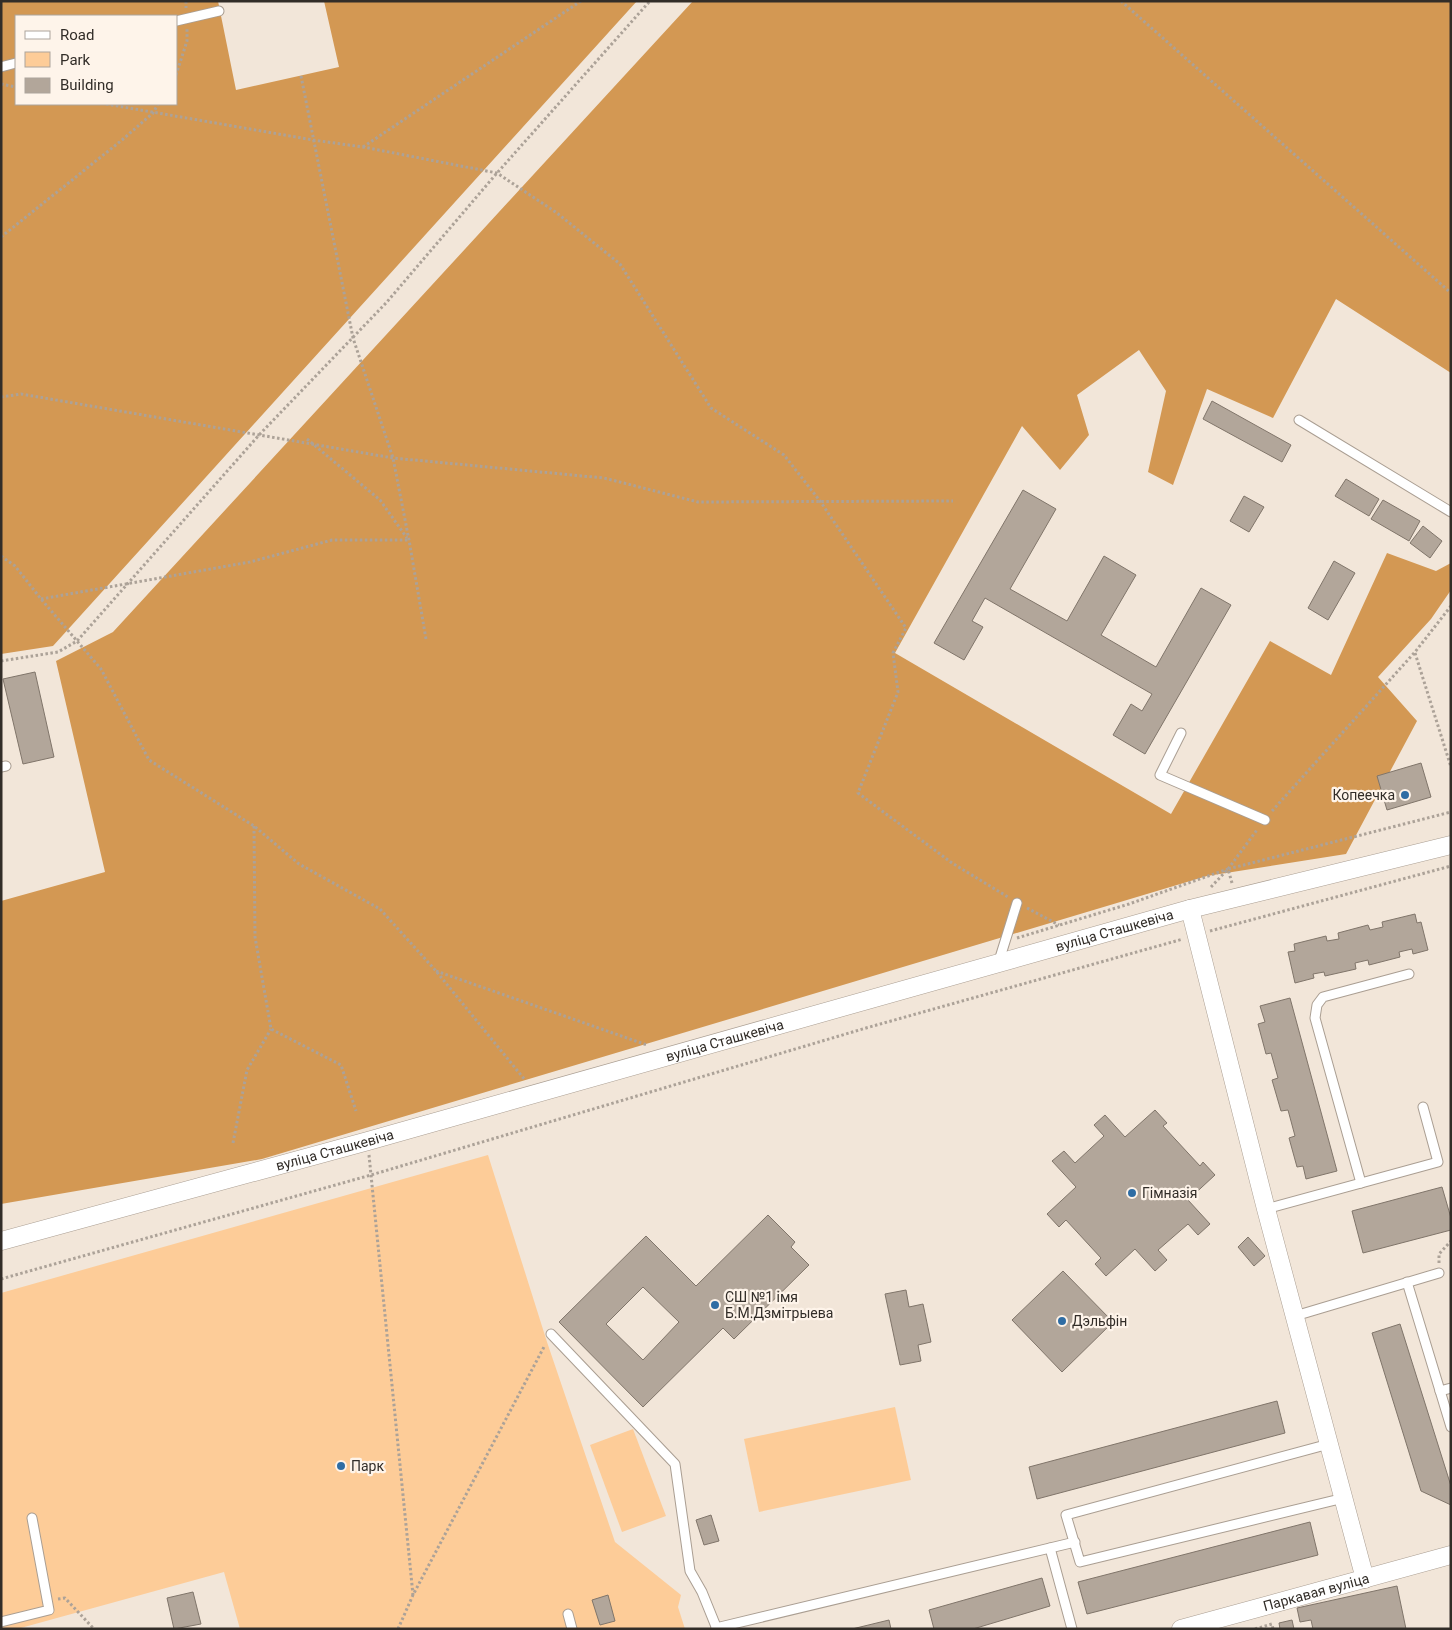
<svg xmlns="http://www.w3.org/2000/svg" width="1452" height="1630" viewBox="0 0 1452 1630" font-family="Roboto,sans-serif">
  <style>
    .green { fill: #fdcc98 }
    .forest { fill: #d39853; fill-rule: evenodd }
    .building { fill: #b2a69a; stroke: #80756a; fill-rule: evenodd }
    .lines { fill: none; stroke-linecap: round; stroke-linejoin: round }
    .lane-casing { stroke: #aa9e92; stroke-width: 11 }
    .street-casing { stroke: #aa9e92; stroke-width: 19 }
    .path { stroke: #aca298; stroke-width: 3; stroke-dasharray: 2.5 2.5; stroke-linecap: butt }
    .lane { stroke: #fff; stroke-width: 9 }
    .street { stroke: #fff; stroke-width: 18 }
    .poi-dot { fill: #2f6da4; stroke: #fef4ea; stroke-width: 2 }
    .labels { text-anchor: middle; stroke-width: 4.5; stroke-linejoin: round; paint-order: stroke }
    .poi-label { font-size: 14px; fill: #322d28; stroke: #fef4ea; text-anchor: start }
    .street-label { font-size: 14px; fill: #322d28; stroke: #fef4ea }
  </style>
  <rect width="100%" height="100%" fill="#f2e6d9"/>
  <!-- green -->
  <g class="green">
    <polygon points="488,1155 547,1342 615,1542 681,1595 678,1607 685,1629 240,1629 224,1572 17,1629 1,1629 1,1293"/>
    <polygon points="895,1407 911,1480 759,1512 744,1439"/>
    <polygon points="633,1429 666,1516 622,1532 590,1445"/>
  </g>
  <!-- forest -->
  <g class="forest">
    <path d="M1 1H218L236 90 339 67 324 1H637L53 646 1 654ZM16 16H176V104H16Z"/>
    <polygon points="693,1 1451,1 1451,373 1336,299 1273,418 1207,389 1173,485 1148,472 1166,391 1139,350 1077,395 1089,435 1060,470 1022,426 895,653 1171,814 1270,641 1331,675 1387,553 1436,571 1451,563 1451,590 1431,619 1378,677 1417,721 1346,854 1207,876 262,1159 1,1204 1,901 105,872 56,661 113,632"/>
  </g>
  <!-- building -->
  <g class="building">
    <polygon points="1212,401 1291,445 1282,462 1203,419"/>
    <polygon points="1346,479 1379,499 1369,516 1335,496"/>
    <polygon points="1023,490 1056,509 1010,589 1067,621 1104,556 1136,575 1101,635 1156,667 1201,588 1231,605 1145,754 1113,735 1131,704 1142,711 1152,694 985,598 972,621 983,627 964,660 934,643"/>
    <polygon points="1244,496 1264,507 1249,532 1230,521"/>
    <polygon points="1383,500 1420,521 1409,541 1371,519"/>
    <polygon points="1423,526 1442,541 1430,558 1410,543"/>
    <polygon points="1334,561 1355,573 1328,620 1308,608"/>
    <polygon points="35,672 54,757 23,764 3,679"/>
    <polygon points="1421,763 1431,797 1387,810 1377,776"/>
    <polygon points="1415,914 1417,923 1421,922 1428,950 1413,954 1412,949 1399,952 1400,957 1369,965 1368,960 1355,963 1356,969 1325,976 1324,972 1313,974 1314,978 1295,983 1288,952 1295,951 1294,944 1326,936 1327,941 1339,939 1338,933 1368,925 1370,930 1383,927 1382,922"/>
    <polygon points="1290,998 1337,1171 1306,1179 1303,1166 1297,1167 1289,1138 1295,1136 1288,1110 1281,1111 1272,1080 1278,1078 1271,1053 1266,1054 1258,1024 1265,1022 1260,1006"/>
    <polygon points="1155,1110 1167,1123 1163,1126 1200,1166 1203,1162 1215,1175 1188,1200 1210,1224 1198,1235 1188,1224 1158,1250 1167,1260 1155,1271 1135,1249 1106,1276 1095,1264 1101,1258 1066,1220 1059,1227 1047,1214 1076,1187 1052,1161 1064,1151 1075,1163 1104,1136 1094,1125 1105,1115 1125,1137"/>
    <polygon points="1442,1187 1451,1218 1451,1230 1363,1253 1352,1211"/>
    <path d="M768 1215 795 1242 791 1247 809 1265 734 1339 723 1328 643 1407 559 1322 646 1236 696 1286ZM643 1287 679 1322 643 1360 606 1324Z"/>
    <polygon points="1248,1237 1265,1256 1254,1266 1238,1247"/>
    <polygon points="1063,1271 1113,1322 1062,1372 1012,1320"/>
    <polygon points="906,1290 909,1307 923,1304 931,1342 918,1345 921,1361 900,1365 885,1294"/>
    <polygon points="1400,1324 1451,1486 1451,1505 1421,1491 1372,1333"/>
    <polygon points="1277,1401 1285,1433 1037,1499 1029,1467"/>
    <polygon points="711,1515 719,1541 704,1545 696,1520"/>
    <polygon points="1310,1522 1318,1555 1087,1614 1078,1582"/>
    <polygon points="1042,1578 1050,1606 973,1629 934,1629 929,1610"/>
    <polygon points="1397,1586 1406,1629 1313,1629 1311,1620 1300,1622 1297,1608"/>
    <polygon points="193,1592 201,1624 174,1629 167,1598"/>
    <polygon points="608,1595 615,1621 600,1625 592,1600"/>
    <polygon points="889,1620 891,1629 852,1629"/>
    <polygon points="1292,1620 1294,1629 1280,1629 1279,1623"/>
  </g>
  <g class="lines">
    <!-- lane casing -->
    <g class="lane-casing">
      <g id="lane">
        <polyline points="176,21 219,11"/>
        <polyline points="1,67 16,63"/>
        <polyline points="1299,420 1451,512"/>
        <polyline points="1181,733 1160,775 1265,820"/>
        <polyline points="1,767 6,766"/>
        <polyline points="998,964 1017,903"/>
        <polyline points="1361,1183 1315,1018 1317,1005 1323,997 1409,974"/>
        <polyline points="1266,1209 1438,1162 1423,1107"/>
        <polyline points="1407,1282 1451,1427"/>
        <polyline points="1295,1316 1439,1273"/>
        <polyline points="551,1334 675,1464 690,1571 702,1592 717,1629"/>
        <polyline points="1440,1391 1451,1388"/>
        <polyline points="1329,1444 1066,1515 1080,1562 1344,1498"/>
        <polyline points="1050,1548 1072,1629"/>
        <polyline points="568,1614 572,1629"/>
        <polyline points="1,1622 49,1610 32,1518"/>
        <polyline points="716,1628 1075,1542"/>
      </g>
    </g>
    <!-- street casing -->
    <g class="street-casing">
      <g id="street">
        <polyline points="1190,909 1266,1209 1365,1579"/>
        <path id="s1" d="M1 1241 368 1141 1190 909 1451 845"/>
        <path id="s2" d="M1181 1629 1451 1555"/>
      </g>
    </g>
    <!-- path -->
    <g class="path">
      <polyline points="186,1 186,8"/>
      <polyline points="1121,1 1451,293"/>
      <polyline points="176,75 187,41 187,29"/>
      <polyline points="301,76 353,338 393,458 409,540 426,639"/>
      <polyline points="1,84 16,87"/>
      <polyline points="106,104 313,140 363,147 497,173 557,213 620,264 711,408 784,455 820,501 906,628 893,653 898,692 858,793 952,863 1008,897"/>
      <polyline points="363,147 581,1"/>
      <polyline points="1,237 122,140 153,113 158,104"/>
      <polyline points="1,397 21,394 393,458 604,478 698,502 953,501"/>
      <polyline points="307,439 380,500 407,538"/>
      <polyline points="1,556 15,566 41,599 101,669 149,760 254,826 299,864 380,909 436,971 525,1080"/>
      <polyline points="41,599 250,562 332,540 409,540"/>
      <polyline points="1415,653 1451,767"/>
      <polyline points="1,661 58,652 77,641 259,435 386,303 497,173 650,1"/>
      <polyline points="1272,811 1415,652 1451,606"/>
      <polyline points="254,826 255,937 271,1029 341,1065 356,1111"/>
      <polyline points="1232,883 1228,869 1451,812"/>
      <polyline points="1211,887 1228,869 1257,830"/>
      <polyline points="1027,908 1059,925"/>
      <polyline points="1210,931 1451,866"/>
      <polyline points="1017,938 1129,904 1228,869"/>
      <polyline points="436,971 647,1045"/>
      <polyline points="233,1143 247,1070 271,1029"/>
      <polyline points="369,1155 413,1595"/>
      <polyline points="1439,1263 1439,1254 1451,1241"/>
      <polyline points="1,1279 371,1175 866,1028 1183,939"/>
      <polyline points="58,1599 65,1598 94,1629"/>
      <polyline points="398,1629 413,1595 545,1345"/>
      <polyline points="1255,1629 1272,1624 1273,1629"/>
    </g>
    <!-- lane -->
    <use href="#lane" class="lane"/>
    <!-- street -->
    <use href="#street" class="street"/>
  </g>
  <!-- markers -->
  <g class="poi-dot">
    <circle cx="1405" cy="795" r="5"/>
    <circle cx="1132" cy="1193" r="5"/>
    <circle cx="715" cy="1305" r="5"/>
    <circle cx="1062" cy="1321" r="5"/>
    <circle cx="341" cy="1466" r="5"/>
  </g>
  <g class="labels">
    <!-- poi labels -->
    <g class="poi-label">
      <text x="1395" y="800" text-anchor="end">Копеечка</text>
      <text x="1142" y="1198">Гімназія</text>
      <text x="725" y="1302">СШ №1 імя<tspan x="725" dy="16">Б.М.Дзмітрыева</tspan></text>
      <text x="1072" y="1326">Дэльфін</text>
      <text x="351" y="1471">Парк</text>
    </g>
    <!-- street labels -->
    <g class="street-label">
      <text dy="5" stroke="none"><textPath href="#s1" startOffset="1156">вуліца Сташкевіча</textPath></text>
      <text dy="5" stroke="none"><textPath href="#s1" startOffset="751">вуліца Сташкевіча</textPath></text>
      <text dy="5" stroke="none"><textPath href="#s1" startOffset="346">вуліца Сташкевіча</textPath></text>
      <text dy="5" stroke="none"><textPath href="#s2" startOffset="140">Паркавая вуліца</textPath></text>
    </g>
  </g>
  <!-- border -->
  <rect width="1452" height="1630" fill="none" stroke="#322d28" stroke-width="5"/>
  <!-- legend -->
  <rect x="15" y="15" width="162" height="90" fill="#fef4ea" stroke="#aca49c"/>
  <rect x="25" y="31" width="25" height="8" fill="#ffffff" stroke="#aca49c"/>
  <text x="60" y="40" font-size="15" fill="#322d28">Road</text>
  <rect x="25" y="52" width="25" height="15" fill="#fdcc98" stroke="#aca49c"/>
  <text x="60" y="65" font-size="15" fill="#322d28">Park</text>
  <rect x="25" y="78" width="25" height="15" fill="#b2a69a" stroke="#aca49c"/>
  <text x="60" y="90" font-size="15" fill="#322d28">Building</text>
</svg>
